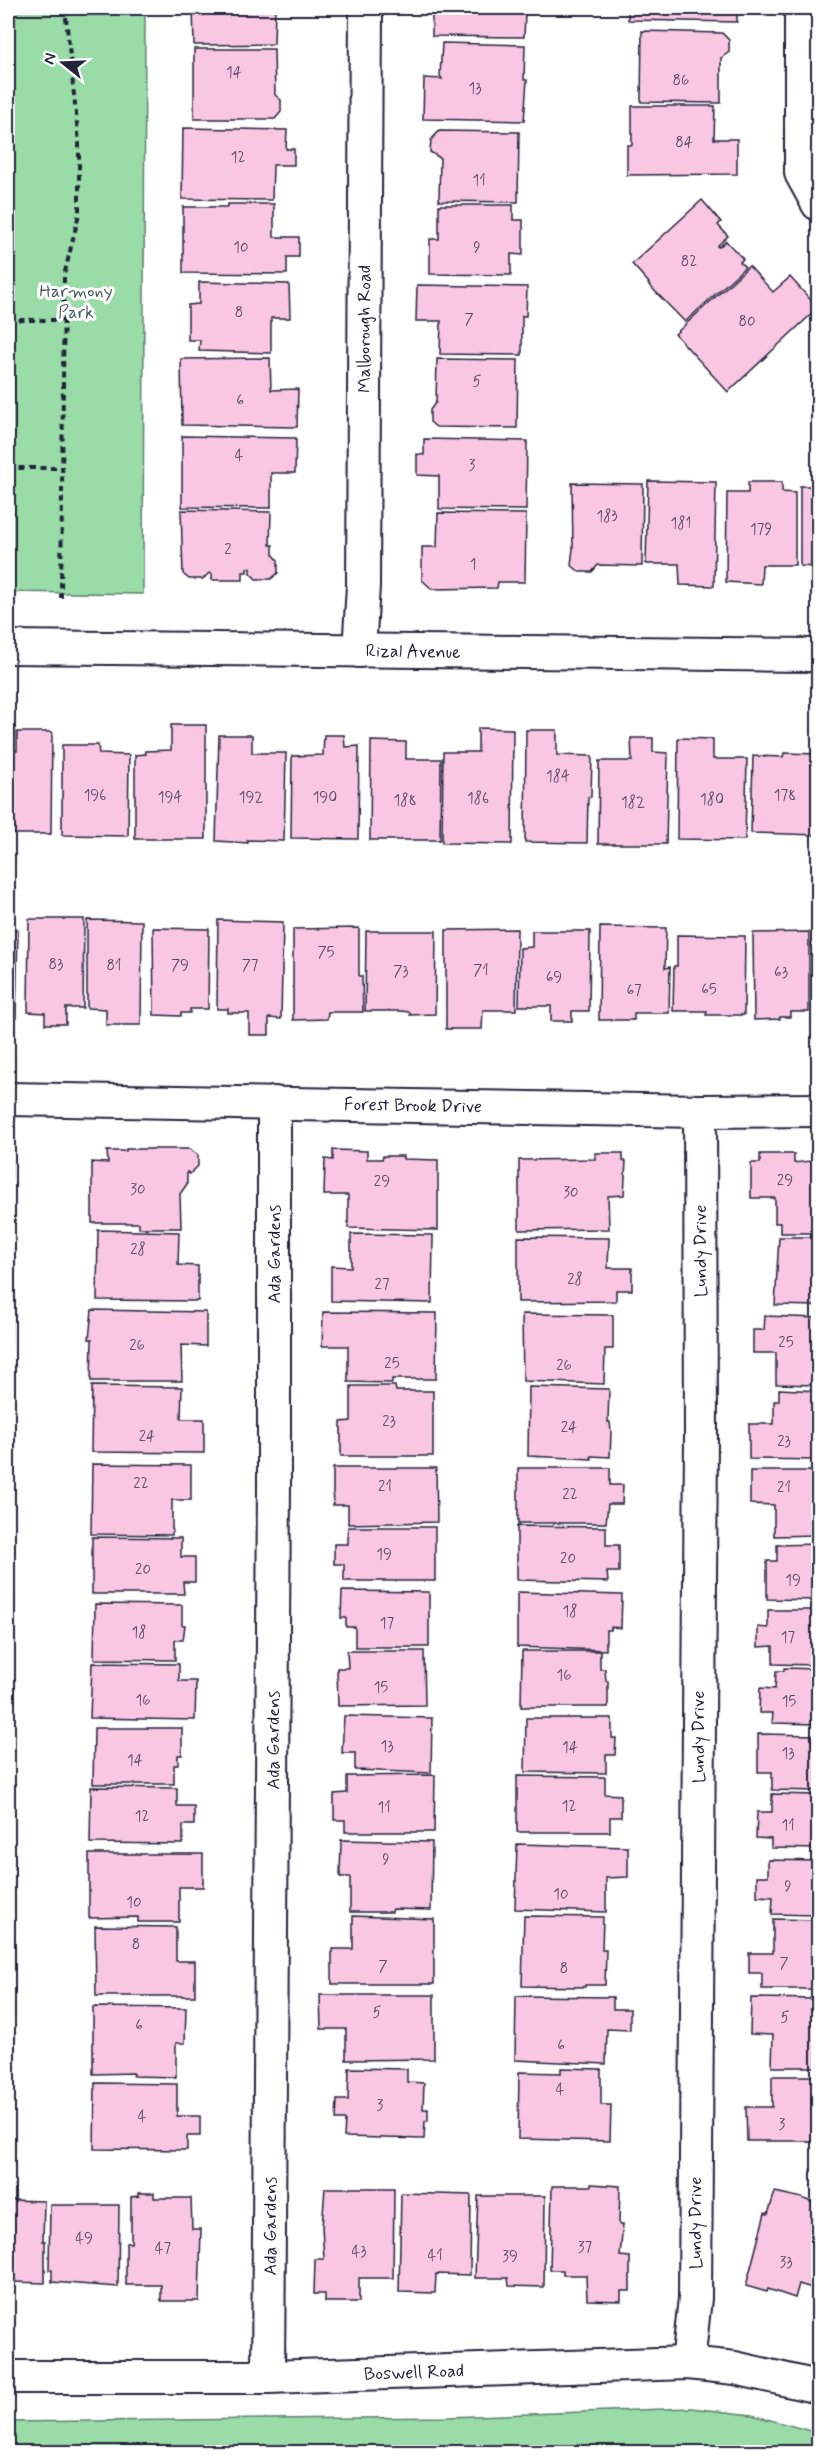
<svg xmlns="http://www.w3.org/2000/svg" width="826" height="2460" viewBox="0 0 826 2460" font-family="Mynerve,sans-serif">
  <style>
    .green { fill: #99dca7; stroke: #5e7f71; stroke-width: 1.5 }
    .building { fill: #f9c6e4; stroke: #22223b; stroke-width: 1.5 }
    .lines { fill: none; stroke-linecap: round; stroke-linejoin: round }
    .street-casing { stroke: #22223b; stroke-width: 36 }
    .path { stroke: #22223b; stroke-width: 4; stroke-dasharray: 6 4.5; stroke-linecap: butt }
    .street { stroke: #fff; stroke-width: 32 }
    .labels { text-anchor: middle; stroke-width: 6; stroke-linejoin: round; paint-order: stroke }
    .number-label { font-size: 15px; fill: #584b65 }
    .park-label { font-size: 18px; fill: #465a5b; stroke: #fff }
    .street-label { font-size: 18px; fill: #22223b; stroke: #fff }
  </style>
  <rect width="100%" height="100%" fill="#fff"/>
  <filter id="ink" filterUnits="userSpaceOnUse"><feTurbulence type="fractalNoise" baseFrequency=".0167" numOctaves="2"/><feDisplacementMap in="SourceGraphic" scale="12" xChannelSelector="R" yChannelSelector="G"/><feConvolveMatrix kernelMatrix="1 2 1 2 8 2 1 2 1" color-interpolation-filters="sRGB"/></filter>
  <g filter="url(#ink)">
    <!-- green -->
    <g class="green">
      <polygon points="8,8 145,8 143,594 8,592"/>
      <polygon points="691,2408 752,2415 818,2433 818,2452 8,2452 8,2422 448,2417"/>
    </g>
    <!-- building -->
    <g class="building">
      <polygon points="193,8 275,8 274,44 194,45"/>
      <polygon points="435,8 527,8 527,13 525,13 524,37 432,36 432,9"/>
      <polygon points="628,8 737,8 737,22 628,20"/>
      <polygon points="642,31 722,33 729,40 729,52 721,58 721,103 641,102"/>
      <polygon points="442,43 525,45 524,80 527,80 524,121 423,119 424,78 442,79 440,76"/>
      <polygon points="194,49 274,49 275,95 281,100 281,112 275,119 194,119"/>
      <polygon points="632,106 715,106 714,139 737,139 737,174 627,175 627,145 632,145"/>
      <polygon points="183,128 287,130 286,149 294,149 294,165 273,165 272,200 182,199"/>
      <polygon points="439,131 519,132 518,202 439,201 440,158 430,152 431,140"/>
      <polygon points="702,200 721,222 718,225 728,236 717,246 719,247 726,241 743,259 740,262 745,267 685,322 648,284 649,283 632,264"/>
      <polygon points="228,204 274,204 274,237 299,237 299,257 287,257 287,274 183,273 183,207 228,207"/>
      <polygon points="439,205 513,205 513,220 523,220 523,255 511,254 511,275 430,274 430,239 439,239"/>
      <polygon points="749,266 773,292 790,277 818,308 728,392 675,334"/>
      <polygon points="199,282 289,284 290,318 271,318 271,353 199,351 200,340 188,340 188,305 199,304"/>
      <polygon points="417,285 527,287 526,316 522,316 522,355 440,354 441,321 416,321"/>
      <polygon points="270,358 271,390 298,389 297,427 182,425 181,359"/>
      <polygon points="437,359 518,360 517,428 436,427 430,422 430,410 436,402"/>
      <polygon points="182,436 296,438 295,473 271,473 271,508 182,507"/>
      <polygon points="424,439 527,441 526,510 439,509 439,476 417,475 417,454 424,455"/>
      <polygon points="648,481 716,482 714,586 680,585 679,564 646,564"/>
      <polygon points="748,482 782,482 782,492 795,493 795,565 762,565 761,584 726,582 727,493 748,493"/>
      <polygon points="572,483 643,484 642,566 598,565 592,572 580,572 571,565 573,548"/>
      <polygon points="800,486 818,486 818,567 800,566"/>
      <polygon points="181,510 271,512 270,545 273,545 273,554 278,560 278,573 271,579 256,579 250,573 250,568 247,568 247,572 243,572 243,580 212,580 212,574 209,573 203,579 189,579 183,574"/>
      <polygon points="438,513 526,514 525,582 498,582 497,588 432,589 422,580 422,547 437,547"/>
      <polygon points="171,725 206,725 206,839 135,839 135,755 146,754 145,751 171,750"/>
      <polygon points="478,728 513,729 512,844 442,843 443,752 478,752"/>
      <polygon points="526,730 557,730 557,755 592,756 591,797 588,797 587,843 525,842"/>
      <polygon points="17,732 52,732 51,834 8,834 8,751 17,751"/>
      <polygon points="219,735 252,735 252,753 286,753 284,841 247,840 248,843 216,841"/>
      <polygon points="324,735 344,735 345,747 359,746 358,839 291,838 292,756 323,755"/>
      <polygon points="631,738 653,738 653,752 668,753 666,844 598,844 599,761 632,761"/>
      <polygon points="678,738 713,739 713,759 747,759 745,840 677,839"/>
      <polygon points="371,741 406,742 406,759 441,759 440,840 370,840"/>
      <polygon points="62,745 98,745 99,754 129,755 128,836 62,835"/>
      <polygon points="784,753 818,754 818,835 751,833 753,756 783,757"/>
      <polygon points="29,919 84,919 83,1008 66,1008 66,1024 45,1024 45,1013 28,1012"/>
      <polygon points="87,920 142,921 141,1025 106,1025 106,1009 87,1008"/>
      <polygon points="218,920 283,922 281,1019 269,1018 269,1035 249,1035 249,1013 228,1013 228,1009 217,1009"/>
      <polygon points="813,926 818,926 818,1015 814,1015 812,1001"/>
      <polygon points="600,927 666,928 665,968 670,967 669,1013 634,1013 634,1020 599,1020"/>
      <polygon points="153,928 209,929 208,1009 190,1009 190,1013 181,1013 181,1016 154,1015"/>
      <polygon points="359,928 359,976 362,976 363,1012 328,1012 327,1019 293,1020 293,929"/>
      <polygon points="8,929 18,930 16,1018 8,1018"/>
      <polygon points="517,929 516,1010 483,1010 482,1029 446,1029 446,930"/>
      <polygon points="366,931 436,931 435,1014 410,1015 410,1012 400,1011 365,1011"/>
      <polygon points="532,931 590,931 589,1011 572,1011 572,1021 551,1021 551,1006 519,1006 520,948 532,947"/>
      <polygon points="809,932 809,1012 790,1012 790,1017 780,1017 780,1019 754,1020 753,933"/>
      <polygon points="677,935 745,936 744,1015 706,1015 707,1011 673,1011 674,966 677,966"/>
      <polygon points="126,1149 190,1149 198,1155 198,1166 190,1174 187,1172 187,1184 180,1194 181,1228 139,1228 139,1223 92,1223 92,1162 108,1163 107,1151 126,1151"/>
      <polygon points="333,1150 367,1151 367,1159 382,1159 383,1156 403,1156 403,1159 438,1160 438,1230 348,1228 348,1195 324,1195 325,1159 333,1160"/>
      <polygon points="595,1153 623,1153 623,1161 626,1161 624,1195 608,1196 609,1229 519,1230 519,1160 595,1159"/>
      <polygon points="760,1154 794,1154 794,1163 818,1160 818,1233 780,1233 780,1223 775,1223 775,1198 751,1198 751,1163 760,1163"/>
      <polygon points="8,1159 11,1159 10,1228 8,1227"/>
      <polygon points="98,1230 179,1232 178,1265 198,1266 198,1301 97,1300"/>
      <polygon points="351,1234 433,1235 432,1303 331,1301 331,1266 351,1267"/>
      <polygon points="518,1237 609,1238 608,1268 632,1268 632,1290 616,1290 616,1301 518,1302"/>
      <polygon points="779,1237 818,1237 818,1306 775,1305"/>
      <polygon points="92,1310 206,1312 206,1346 181,1345 182,1381 91,1381 92,1339 89,1339"/>
      <polygon points="8,1312 11,1312 10,1376 8,1376"/>
      <polygon points="323,1312 437,1313 436,1379 392,1379 392,1383 348,1382 348,1346 322,1346"/>
      <polygon points="522,1314 613,1315 613,1349 605,1349 604,1384 523,1381"/>
      <polygon points="765,1316 818,1318 818,1385 776,1384 776,1353 753,1353 753,1330 764,1330"/>
      <polygon points="92,1386 182,1387 181,1419 204,1419 204,1453 91,1452"/>
      <polygon points="351,1386 395,1386 396,1391 433,1391 433,1456 341,1456 341,1422 351,1421"/>
      <polygon points="529,1387 609,1389 608,1422 610,1422 611,1432 610,1457 591,1456 592,1459 528,1456"/>
      <polygon points="8,1389 12,1389 10,1453 8,1453"/>
      <polygon points="779,1389 818,1391 818,1460 749,1459 749,1424 774,1424 774,1401 779,1401"/>
      <polygon points="92,1464 191,1465 191,1500 172,1500 172,1535 91,1534"/>
      <polygon points="333,1468 436,1468 437,1522 348,1524 348,1505 333,1505"/>
      <polygon points="518,1468 610,1468 610,1485 623,1485 622,1504 608,1504 606,1523 518,1523"/>
      <polygon points="750,1471 818,1471 818,1535 774,1536 774,1505 750,1504"/>
      <polygon points="517,1526 606,1527 606,1545 619,1545 619,1572 607,1572 608,1582 517,1580"/>
      <polygon points="348,1527 435,1527 435,1581 344,1581 344,1564 334,1564 334,1544 348,1544"/>
      <polygon points="92,1537 181,1538 181,1557 195,1557 195,1582 183,1582 184,1594 92,1594"/>
      <polygon points="818,1544 818,1600 767,1599 767,1561 777,1561 777,1545"/>
      <polygon points="342,1591 429,1592 429,1647 355,1647 355,1627 346,1627 346,1618 341,1618"/>
      <polygon points="517,1592 622,1595 621,1628 611,1627 611,1630 606,1630 606,1650 517,1647"/>
      <polygon points="95,1604 182,1605 182,1625 185,1625 183,1640 175,1640 175,1660 94,1659"/>
      <polygon points="768,1610 818,1610 818,1665 773,1664 773,1646 758,1647 758,1627 768,1628"/>
      <polygon points="347,1651 424,1651 425,1705 338,1706 337,1668 348,1668"/>
      <polygon points="522,1651 600,1651 600,1669 605,1669 606,1681 608,1681 608,1707 521,1707"/>
      <polygon points="8,1662 10,1662 11,1676 9,1717 8,1717"/>
      <polygon points="92,1663 179,1664 179,1681 196,1681 195,1720 90,1718"/>
      <polygon points="784,1668 818,1669 818,1724 772,1723 773,1713 759,1713 760,1688 775,1689 776,1671 784,1671"/>
      <polygon points="344,1716 432,1718 431,1773 355,1770 355,1753 342,1753"/>
      <polygon points="526,1718 612,1718 612,1738 616,1738 615,1755 606,1755 606,1773 525,1772"/>
      <rect x="8" y="1728" width="1" height="56"/>
      <polygon points="94,1728 182,1728 182,1755 178,1755 178,1765 174,1765 174,1784 93,1784"/>
      <polygon points="758,1734 818,1735 818,1791 772,1790 772,1772 758,1772"/>
      <polygon points="435,1775 434,1832 345,1832 345,1820 334,1820 334,1794 347,1793 347,1776"/>
      <polygon points="517,1776 605,1777 605,1794 621,1795 621,1817 610,1817 610,1832 517,1832"/>
      <polygon points="91,1787 177,1788 177,1806 194,1806 194,1825 183,1825 183,1844 90,1843"/>
      <polygon points="772,1794 818,1795 818,1849 771,1848 771,1839 756,1838 757,1812 772,1812"/>
      <polygon points="341,1840 432,1842 431,1910 393,1909 392,1912 350,1912 350,1877 340,1877"/>
      <polygon points="517,1844 628,1847 628,1877 606,1878 606,1912 515,1909"/>
      <polygon points="89,1854 203,1854 203,1887 179,1887 179,1922 138,1922 138,1917 89,1918"/>
      <polygon points="768,1860 818,1861 818,1915 772,1914 773,1897 757,1896 757,1876 768,1876"/>
      <polygon points="353,1916 434,1919 434,1984 332,1984 332,1949 353,1949"/>
      <polygon points="524,1916 603,1917 602,1950 606,1950 605,1985 585,1985 585,1987 522,1986"/>
      <polygon points="773,1919 818,1920 818,1989 762,1989 762,1973 749,1973 749,1953 773,1953"/>
      <polygon points="95,1926 176,1927 176,1961 195,1961 195,1996 96,1996"/>
      <polygon points="320,1995 434,1995 434,2059 346,2060 346,2029 321,2029"/>
      <polygon points="516,1996 613,1997 613,2009 630,2009 630,2030 607,2029 606,2064 515,2060"/>
      <polygon points="751,1998 818,1999 818,2067 772,2067 773,2035 750,2034"/>
      <polygon points="93,2007 186,2008 185,2043 176,2043 176,2077 133,2076 133,2073 93,2074"/>
      <polygon points="349,2068 407,2069 407,2082 424,2083 423,2109 428,2109 428,2121 425,2121 424,2139 344,2137 345,2120 336,2120 337,2100 348,2100"/>
      <polygon points="561,2068 601,2069 601,2105 611,2105 610,2141 518,2139 519,2072 561,2073"/>
      <polygon points="772,2076 818,2076 818,2141 747,2141 746,2107 772,2107"/>
      <polygon points="95,2083 177,2084 177,2116 200,2116 200,2136 187,2136 187,2150 94,2149"/>
      <polygon points="591,2184 620,2186 619,2224 623,2224 620,2256 630,2257 630,2291 621,2291 621,2301 587,2300 586,2275 563,2275 563,2270 550,2270 552,2186 591,2186"/>
      <polygon points="325,2188 394,2188 393,2278 359,2278 359,2302 325,2302 325,2294 314,2294 315,2259 324,2259 322,2227"/>
      <polygon points="775,2192 802,2198 818,2205 818,2290 799,2284 795,2298 768,2289 767,2292 746,2286 765,2213 768,2214"/>
      <polygon points="139,2193 154,2193 154,2198 191,2198 192,2229 201,2229 199,2301 161,2301 161,2285 126,2285 126,2243 131,2243 131,2197 139,2196"/>
      <polygon points="401,2193 471,2195 470,2275 436,2274 435,2293 399,2292"/>
      <polygon points="478,2196 545,2196 544,2287 509,2286 508,2278 475,2278"/>
      <polygon points="8,2200 44,2201 43,2241 45,2241 45,2283 11,2282 11,2306 8,2305"/>
      <polygon points="50,2205 119,2205 118,2287 52,2282 52,2270 49,2270"/>
    </g>
    <g class="lines">
      <!-- street casing -->
      <g class="street-casing">
        <g id="street">
          <polyline points="801,8 801,173 818,204"/>
          <polyline points="8,647 818,655"/>
          <polyline points="359,651 363,586 366,8"/>
          <polyline points="8,1099 700,1111 818,1110"/>
          <polyline points="688,2363 695,2298 701,1436 700,1111"/>
          <polyline points="8,2377 268,2377 688,2363 735,2368 818,2387"/>
          <polyline points="268,2377 274,1485 274,1103"/>
        </g>
      </g>
      <!-- path -->
      <g class="path">
        <polyline points="8,320 64,320"/>
        <polyline points="8,468 63,468"/>
        <polyline points="61,598 64,276 79,214 79,143 65,8"/>
      </g>
      <!-- street -->
      <use href="#street" class="street"/>
    </g>
  </g>
  <g class="labels">
    <!-- number labels -->
    <g class="number-label">
      <text x="234" y="77">14</text>
      <text x="681" y="85">86</text>
      <text x="475" y="93">13</text>
      <text x="684" y="147">84</text>
      <text x="238" y="162">12</text>
      <text x="479" y="185">11</text>
      <text x="241" y="252">10</text>
      <text x="477" y="252">9</text>
      <text x="689" y="266">82</text>
      <text x="239" y="317">8</text>
      <text x="469" y="324">7</text>
      <text x="747" y="326">80</text>
      <text x="477" y="386">5</text>
      <text x="240" y="405">6</text>
      <text x="239" y="460">4</text>
      <text x="472" y="470">3</text>
      <text x="607" y="521">183</text>
      <text x="681" y="528">181</text>
      <text x="761" y="534">179</text>
      <text x="228" y="554">2</text>
      <text x="473" y="569">1</text>
      <text x="558" y="781">184</text>
      <text x="95" y="800">196</text>
      <text x="785" y="800">178</text>
      <text x="170" y="802">194</text>
      <text x="251" y="802">192</text>
      <text x="325" y="802">190</text>
      <text x="478" y="803">186</text>
      <text x="712" y="804">180</text>
      <text x="405" y="805">188</text>
      <text x="633" y="807">182</text>
      <text x="326" y="957">75</text>
      <text x="56" y="969">83</text>
      <text x="114" y="970">81</text>
      <text x="180" y="970">79</text>
      <text x="250" y="970">77</text>
      <text x="481" y="975">71</text>
      <text x="401" y="976">73</text>
      <text x="781" y="977">63</text>
      <text x="554" y="982">69</text>
      <text x="709" y="994">65</text>
      <text x="634" y="995">67</text>
      <text x="785" y="1185">29</text>
      <text x="382" y="1186">29</text>
      <text x="138" y="1194">30</text>
      <text x="571" y="1197">30</text>
      <text x="138" y="1254">28</text>
      <text x="575" y="1284">28</text>
      <text x="382" y="1289">27</text>
      <text x="786" y="1347">25</text>
      <text x="137" y="1350">26</text>
      <text x="392" y="1368">25</text>
      <text x="564" y="1370">26</text>
      <text x="389" y="1426">23</text>
      <text x="569" y="1432">24</text>
      <text x="147" y="1441">24</text>
      <text x="784" y="1446">23</text>
      <text x="141" y="1488">22</text>
      <text x="385" y="1491">21</text>
      <text x="784" y="1492">21</text>
      <text x="570" y="1499">22</text>
      <text x="384" y="1559">19</text>
      <text x="568" y="1563">20</text>
      <text x="143" y="1574">20</text>
      <text x="793" y="1585">19</text>
      <text x="570" y="1616">18</text>
      <text x="387" y="1628">17</text>
      <text x="139" y="1637">18</text>
      <text x="788" y="1642">17</text>
      <text x="564" y="1680">16</text>
      <text x="381" y="1692">15</text>
      <text x="143" y="1705">16</text>
      <text x="789" y="1706">15</text>
      <text x="387" y="1751">13</text>
      <text x="570" y="1752">14</text>
      <text x="788" y="1758">13</text>
      <text x="135" y="1765">14</text>
      <text x="569" y="1811">12</text>
      <text x="384" y="1812">11</text>
      <text x="142" y="1821">12</text>
      <text x="788" y="1830">11</text>
      <text x="386" y="1864">9</text>
      <text x="788" y="1891">9</text>
      <text x="561" y="1899">10</text>
      <text x="134" y="1907">10</text>
      <text x="136" y="1949">8</text>
      <text x="784" y="1968">7</text>
      <text x="383" y="1971">7</text>
      <text x="564" y="1973">8</text>
      <text x="377" y="2017">5</text>
      <text x="785" y="2022">5</text>
      <text x="139" y="2030">6</text>
      <text x="561" y="2050">6</text>
      <text x="560" y="2094">4</text>
      <text x="380" y="2110">3</text>
      <text x="142" y="2121">4</text>
      <text x="782" y="2129">3</text>
      <text x="84" y="2243">49</text>
      <text x="585" y="2252">37</text>
      <text x="163" y="2253">47</text>
      <text x="359" y="2256">43</text>
      <text x="435" y="2260">41</text>
      <text x="510" y="2261">39</text>
      <text x="786" y="2267">33</text>
    </g>
    <!-- park labels -->
    <g class="park-label">
      <text x="76" y="297">Harmony<tspan x="76" dy="21">Park</tspan></text>
    </g>
    <!-- street labels -->
    <g class="street-label">
      <text transform="translate(364 329) rotate(-90)" y="6">Malborough Road</text>
      <text transform="translate(413 651) rotate(1)" y="6">Rizal Avenue</text>
      <text transform="translate(413 1105) rotate(1)" y="6">Forest Brook Drive</text>
      <text transform="translate(700 1251) rotate(-90)" y="6">Lundy Drive</text>
      <text transform="translate(274 1254) rotate(-90)" y="6">Ada Gardens</text>
      <text transform="translate(698 1737) rotate(-90)" y="6">Lundy Drive</text>
      <text transform="translate(273 1740) rotate(-90)" y="6">Ada Gardens</text>
      <text transform="translate(695 2223) rotate(-90)" y="6">Lundy Drive</text>
      <text transform="translate(270 2226) rotate(-90)" y="6">Ada Gardens</text>
      <text transform="translate(414 2372) rotate(-2)" y="6">Boswell Road</text>
    </g>
  </g>
  <!-- margin -->
  <rect width="826" height="2460" fill="none" stroke="#fff" stroke-width="30"/>
  <rect x="15" y="15" width="796" height="2430" fill="none" stroke="#22223b" stroke-width="2" filter="url(#ink)"/>
  <!-- north arrow -->
  <g transform="translate(63 63) rotate(288)" stroke="#ffffff" stroke-width="4.5" paint-order="stroke">
  <path d="M0-4.5L10 22L0 15L-10 22Z" fill="#22223b"/>
  <text y="-9" font-size="16" font-weight="bold" text-anchor="middle" fill="#22223b">N</text>
  </g>
</svg>
